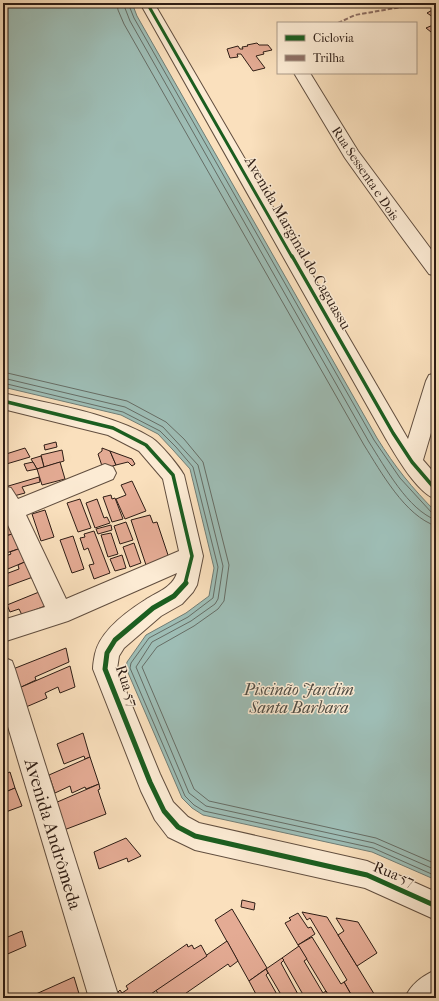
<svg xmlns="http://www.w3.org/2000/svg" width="439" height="1001" viewBox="0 0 439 1001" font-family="'IM FELL French Canon',serif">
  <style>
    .water { fill: #9ebdb5; stroke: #717d75 }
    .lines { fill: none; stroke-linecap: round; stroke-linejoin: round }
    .shore { stroke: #666d65; stroke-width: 1 }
    .building { fill: #e4ab94; stroke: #2e1d15 }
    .minor-casing { stroke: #614e3f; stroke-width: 2 }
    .minor { fill: #fcebd4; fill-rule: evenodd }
    .quiet { stroke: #8d6e63; stroke-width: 2; stroke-dasharray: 4.5 2; stroke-linecap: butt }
    .cycleway-far2-casing { stroke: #fcebd4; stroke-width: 5 }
    .cycleway-far1-casing { stroke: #fcebd4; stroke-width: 6 }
    .cycleway-casing { stroke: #fcebd4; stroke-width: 8 }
    .cycleway-far2 { stroke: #1b5e20; stroke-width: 3 }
    .cycleway-far1 { stroke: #1b5e20; stroke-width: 3.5 }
    .cycleway { stroke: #1b5e20; stroke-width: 5 }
    .labels { text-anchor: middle; stroke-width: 3; stroke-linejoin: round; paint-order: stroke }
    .far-street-label { font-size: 13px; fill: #2e1d15; stroke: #fcebd4 }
    .street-label { font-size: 15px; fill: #2e1d15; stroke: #fcebd4 }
    .water-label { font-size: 16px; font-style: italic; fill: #504d45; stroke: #fcebd4 }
    .near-street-label { font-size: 18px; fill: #2e1d15; stroke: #fcebd4 }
  </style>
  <rect width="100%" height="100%" fill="#fae0bd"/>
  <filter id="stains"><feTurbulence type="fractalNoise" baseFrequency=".005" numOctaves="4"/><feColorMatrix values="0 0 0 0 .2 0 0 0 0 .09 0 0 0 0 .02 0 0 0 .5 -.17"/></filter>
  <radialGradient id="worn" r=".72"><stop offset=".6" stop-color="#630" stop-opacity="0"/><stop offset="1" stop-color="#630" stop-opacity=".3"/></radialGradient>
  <!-- water -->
  <path class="water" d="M3 3H132L137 16 377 438C395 467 412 488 436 512V880L372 852 203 815 192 808 182 798 126 668 127 662 146 635 186 613 209 596 214 568 190 469 173 450 158 434 121 415 3 387Z"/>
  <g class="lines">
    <!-- shore -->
    <g class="shore">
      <path d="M117 3 118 10 124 24 364 445C381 472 405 516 436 526"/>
      <path d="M123 3 130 21 369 442C385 467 408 510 436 520"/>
      <polyline points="128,3 134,18 374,440 400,478 432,513 436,515"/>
      <polyline points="3,372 127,401 166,422 184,439 203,462 229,565 224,601 218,609 194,626 157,647 142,667 194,789 209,801 376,838 436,864"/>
      <polyline points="3,378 125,407 163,427 198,465 223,566 218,599 215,604 191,621 152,642 136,667 189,793 206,806 374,843 436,870"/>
      <polyline points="3,383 123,412 160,431 176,447 193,467 218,567 213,598 188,617 149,638 131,663 130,668 185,796 194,805 204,811 373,848 436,876"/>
    </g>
  </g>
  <!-- building -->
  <g class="building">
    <polygon points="436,8 436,16 433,17 427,13"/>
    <polygon points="433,25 436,27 436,36 426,28"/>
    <polygon points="257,43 259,45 268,45 272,50 263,52 264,54 256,56 265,68 253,71 241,54 237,54 238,57 230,58 227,49 238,46 240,49 243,49 242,47 248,46 247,45"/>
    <polygon points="56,442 57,447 45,450 44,445"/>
    <polygon points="25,448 30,457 3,465 3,455"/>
    <polygon points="102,448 110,451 116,465 103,469 98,454 102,451"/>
    <polygon points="62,450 64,461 44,467 41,455"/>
    <polygon points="110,451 132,459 135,464 132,466 128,462 116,465"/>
    <polygon points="41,456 44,467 37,469 31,459"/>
    <polygon points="33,462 37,469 27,471 24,464"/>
    <polygon points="60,462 65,479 42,485 37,469"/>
    <polygon points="39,477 40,482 22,487 25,493 10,497 5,487"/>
    <polygon points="132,481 146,511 125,519 116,499 126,495 121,485"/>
    <polygon points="111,495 112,499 115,498 123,519 112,522 103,497"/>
    <polygon points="80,499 91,528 78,532 67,503"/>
    <polygon points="97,499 104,518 107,517 110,523 95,528 86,503"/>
    <polygon points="45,510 54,537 41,541 32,514"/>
    <polygon points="150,515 153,523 157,522 170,561 147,568 131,520"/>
    <polygon points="126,522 133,540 120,544 114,526"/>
    <polygon points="11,525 15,533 3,537 3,528"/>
    <polygon points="111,525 112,530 98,534 96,529"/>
    <polygon points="94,531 110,573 94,579 89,565 94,564 88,548 84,550 80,538 85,537 84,534"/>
    <polygon points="15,533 21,548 3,554 3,537"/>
    <polygon points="111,533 118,554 108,557 101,535"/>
    <polygon points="73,536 84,569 72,573 60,540"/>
    <polygon points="134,543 141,563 130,567 123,547"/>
    <polygon points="21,548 27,561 3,571 3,557 11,554 10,552"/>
    <polygon points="122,555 126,568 115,571 110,559"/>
    <polygon points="27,561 33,577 3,588 3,575 19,569 18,565"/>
    <polygon points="39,592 45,606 22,615 19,609 10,612 7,605"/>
    <polygon points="66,648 69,662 35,677 36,680 19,688 13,669"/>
    <polygon points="70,666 75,687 60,693 58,687 45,693 47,698 26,707 19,688"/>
    <polygon points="83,733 90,757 85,759 84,756 64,764 57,744"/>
    <polygon points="90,757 99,784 86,789 85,787 72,793 70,786 55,793 49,775"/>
    <polygon points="10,772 15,788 3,793 3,775"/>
    <polygon points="99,784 100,789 98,790 106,814 64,830 55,803"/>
    <polygon points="15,788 22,806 3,813 3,793"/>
    <polygon points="126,838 141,856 128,862 127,858 99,869 94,852"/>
    <polygon points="242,900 255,903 254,910 241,907"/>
    <polygon points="232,909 267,968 249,981 215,920"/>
    <polygon points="302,912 327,917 376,997 353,998 344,982 347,980 310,918 307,920"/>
    <polygon points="298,913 308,928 311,927 315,934 298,945 285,923 291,920 289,918"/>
    <polygon points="336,918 358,922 377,953 357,966 338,935 344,931"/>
    <polygon points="22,931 26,946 3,956 3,939"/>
    <polygon points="312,937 341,984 344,982 353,998 330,998 298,945"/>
    <polygon points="227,941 238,961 230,967 228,964 179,998 160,998 156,990"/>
    <polygon points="187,944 188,947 192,945 194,949 201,945 207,956 145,998 120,998 118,992 120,990 122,993 128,989 126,986"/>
    <polygon points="299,946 307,959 304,961 323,993 326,991 330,998 305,998 282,958"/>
    <polygon points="282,958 284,960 281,963 300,998 283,998 266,969"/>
    <polygon points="266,969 268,973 266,975 279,998 258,998 249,981"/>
    <polygon points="74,977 80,997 78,998 27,998"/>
  </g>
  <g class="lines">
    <!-- minor casing -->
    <g class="minor-casing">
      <g id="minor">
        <path d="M140 3H154L408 439 426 381 429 375 436 373V416L423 460 436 475V499C417 493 396 456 386 439Z"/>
        <polygon points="294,73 310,73 358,151 436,256 436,276 429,274 398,232 345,158"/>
        <path d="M3 393C50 404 111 413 152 438 160 443 179 466 184 475L203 556 197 585 193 592 182 604 161 616 124 648 119 656 117 669 160 774 173 802 188 817 199 823 367 861 436 892V920L365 888 195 850 168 837 155 820 141 791 93 669C93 664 94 659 95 654 100 631 126 612 145 600 157 592 172 588 177 573L68 621 3 642V620L45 607 3 514V486L11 488 18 499 105 464 113 467 116 473 113 479 26 515 66 599 179 551 163 479 139 451 108 435 3 409Z"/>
        <polygon points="3,657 12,661 15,669 119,998 89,998 3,710"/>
        <path d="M436 970V998H405C411 984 422 976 436 970Z"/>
      </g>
    </g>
    <!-- minor -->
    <use href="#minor" class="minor"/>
    <!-- quiet -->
    <polyline class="quiet" points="338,23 355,15 425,3"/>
    <!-- cycleway-far2 casing -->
    <g class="cycleway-far2-casing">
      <polyline id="cycleway-far2" points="147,3 292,257"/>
    </g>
    <!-- cycleway-far1 casing -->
    <g class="cycleway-far1-casing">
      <g id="cycleway-far1">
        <polyline points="292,256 393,433 412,462 436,490"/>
        <polyline points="3,401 113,428 146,445 173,475 192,556 185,584"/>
      </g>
    </g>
    <!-- cycleway casing -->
    <g class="cycleway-casing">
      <polyline id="cycleway" points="186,583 174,596 153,608 115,640 107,653 105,669 150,782 164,811 178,827 195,836 367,875 436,906"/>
    </g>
    <!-- cycleway-far2 -->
    <use href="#cycleway-far2" class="cycleway-far2"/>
    <!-- cycleway-far1 -->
    <use href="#cycleway-far1" class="cycleway-far1"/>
    <!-- cycleway -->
    <use href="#cycleway" class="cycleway"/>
  </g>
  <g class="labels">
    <!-- far-street labels -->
    <g class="far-street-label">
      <text transform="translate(366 173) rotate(56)" y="5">Rua Sessenta e Dois</text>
    </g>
    <!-- street labels -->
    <g class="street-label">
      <text transform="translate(298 243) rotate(60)" y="5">Avenida Marginal do Caguassu</text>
      <text transform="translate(127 686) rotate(72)" y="5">Rua 57</text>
      <text transform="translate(394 874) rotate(22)" y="5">Rua 57</text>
    </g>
    <!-- water labels -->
    <g class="water-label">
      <text x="299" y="695">Piscinão Jardim<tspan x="299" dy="18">Santa Barbara</tspan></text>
    </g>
    <!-- near-street labels -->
    <g class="near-street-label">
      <text transform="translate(53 834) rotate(73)" y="6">Avenida Andrômeda</text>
    </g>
  </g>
  <!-- margin -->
  <rect width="439" height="1001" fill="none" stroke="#fae0bd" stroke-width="16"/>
  <rect x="4" y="4" width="431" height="993" fill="none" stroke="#2e1d15" stroke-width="2"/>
  <rect x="8" y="8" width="423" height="985" fill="none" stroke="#2e1d15"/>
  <!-- legend -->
  <rect x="277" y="22" width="140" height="52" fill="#fcebd4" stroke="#aa9988"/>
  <rect x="285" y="35" width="20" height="6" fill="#1b5e20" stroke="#aa9988"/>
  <text x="313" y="42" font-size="12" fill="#2e1d15">Ciclovia</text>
  <rect x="285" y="55" width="20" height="6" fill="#8d6e63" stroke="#aa9988"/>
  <text x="313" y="62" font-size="12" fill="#2e1d15">Trilha</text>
  <rect width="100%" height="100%" filter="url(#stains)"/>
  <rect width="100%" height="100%" fill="url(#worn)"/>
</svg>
